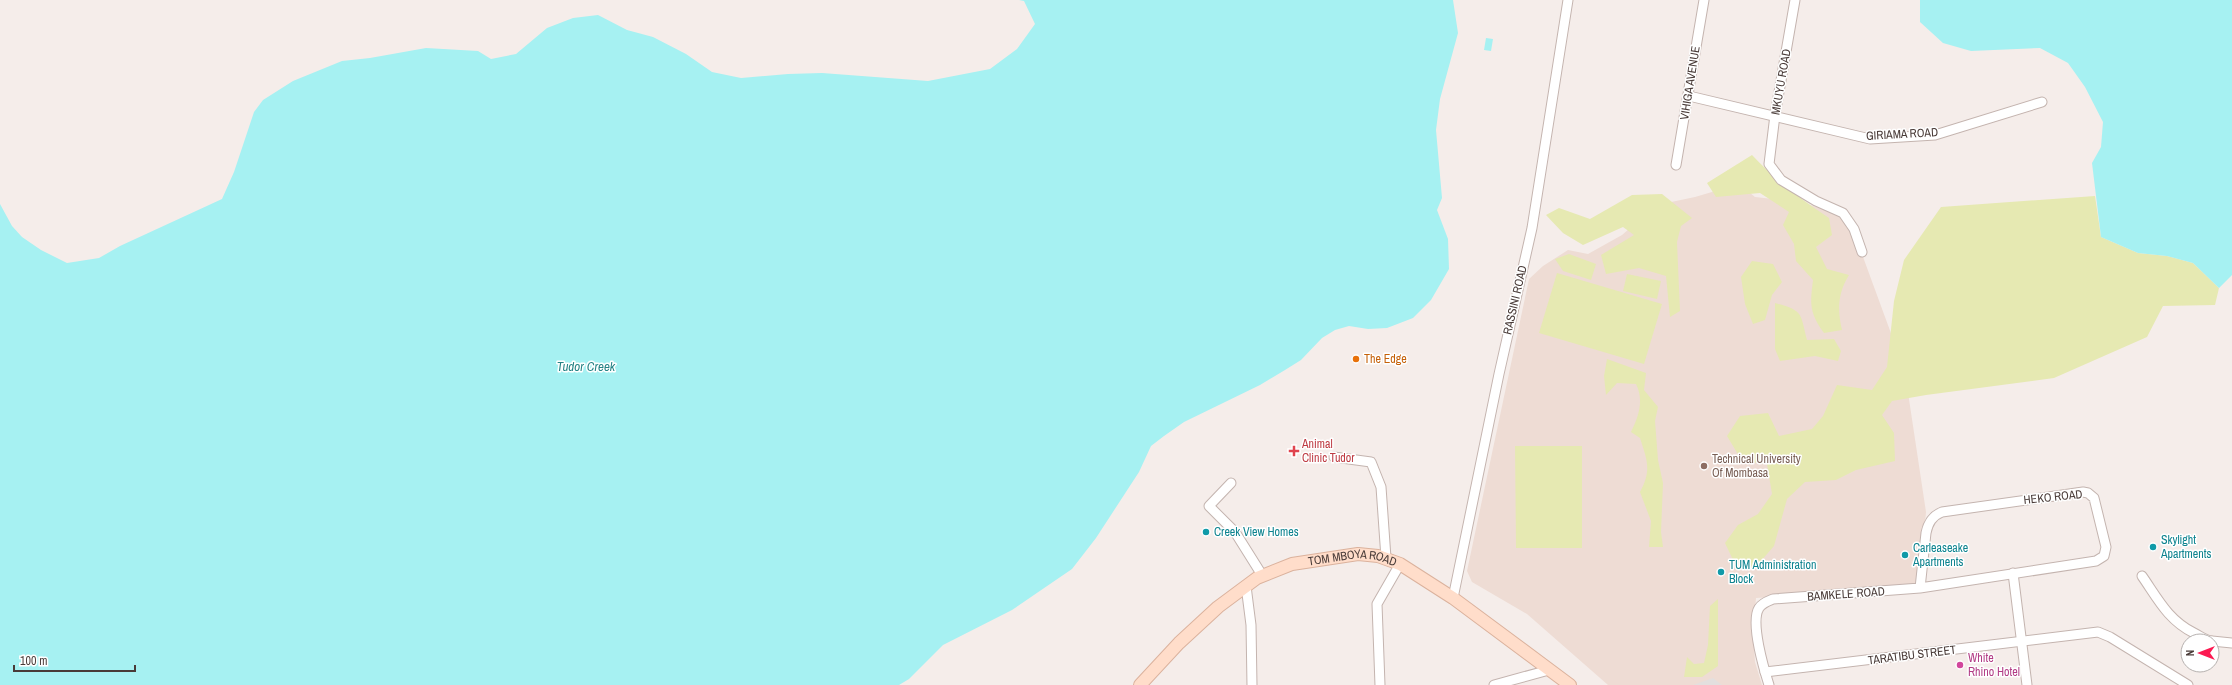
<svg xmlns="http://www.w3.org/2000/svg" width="2232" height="685" viewBox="0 0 2232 685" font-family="'Archivo Narrow',sans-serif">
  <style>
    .education { fill: #eedcd4 }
    .green { fill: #e6e9b2 }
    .parking { fill: #e3dfde }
    .water { fill: #a6f1f2 }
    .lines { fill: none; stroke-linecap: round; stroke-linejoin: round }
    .street-casing { stroke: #c4b4af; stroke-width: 11 }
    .secondary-casing { stroke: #dbb29d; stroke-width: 14 }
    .street { stroke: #fff; stroke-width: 9 }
    .secondary { stroke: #ffddca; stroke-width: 12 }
    .food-dot { fill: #e8710a; stroke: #fff; stroke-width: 1.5 }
    .health-dot { fill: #e0444e; stroke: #fff; stroke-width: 1.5 }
    .education-dot { fill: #8d6e63; stroke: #fff; stroke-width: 1.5 }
    .culture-dot { fill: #0f9aa8; stroke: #fff; stroke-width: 1.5 }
    .hotel-dot { fill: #d1479c; stroke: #fff; stroke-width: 1.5 }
    .labels { text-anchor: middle; stroke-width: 3; stroke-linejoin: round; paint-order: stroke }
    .street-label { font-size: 12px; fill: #493b38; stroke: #fff }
    .food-label { font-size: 12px; fill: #c56008; stroke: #fff; text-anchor: start }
    .health-label { font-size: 12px; fill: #be3a42; stroke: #fff; text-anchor: start }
    .education-label { font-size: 12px; fill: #785e54; stroke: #fff; text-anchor: start }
    .culture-label { font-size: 12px; fill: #0d838f; stroke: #fff; text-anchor: start }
    .hotel-label { font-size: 12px; fill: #b23c85; stroke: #fff; text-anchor: start }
    .water-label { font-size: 13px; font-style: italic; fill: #258385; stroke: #fff }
  </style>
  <rect width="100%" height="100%" fill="#f5edea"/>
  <!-- education -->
  <polygon class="education" points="1739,184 1755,197 1801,202 1844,216 1859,246 1903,366 1907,386 1926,512 1919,587 1756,598 1753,631 1755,662 1762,685 1608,685 1527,614 1472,582 1467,571 1529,279 1543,266 1568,250 1588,254 1622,235 1657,205 1695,197"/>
  <!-- green -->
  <g class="green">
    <path d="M1752 155C1775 179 1800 199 1829 218L1832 235 1816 247 1827 269 1849 275C1838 293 1837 309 1842 330L1824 333C1809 312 1810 304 1813 280L1796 261 1794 244 1783 225 1789 212 1760 193 1716 197 1707 183Z"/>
    <polygon points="1662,194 1692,218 1681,226 1677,242 1680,311 1670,317 1666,276 1639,268 1606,274 1601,255 1634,235 1623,227 1583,245 1563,233 1546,215 1559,208 1590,219 1632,195"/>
    <polygon points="2095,196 2101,237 2138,253 2167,256 2193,263 2219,288 2215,305 2163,306 2147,337 2054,378 1926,395 1892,401 1882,415 1894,433 1895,461 1856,470 1836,480 1805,482 1787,499 1774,546 1754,569 1735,564 1725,543 1738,525 1758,514 1772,494 1767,464 1742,461 1727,436 1740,416 1768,413 1779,436 1812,429 1823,416 1837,385 1872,390 1887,367 1894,301 1904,260 1941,207"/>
    <polygon points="1569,254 1596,264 1591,280 1563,271 1555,259"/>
    <polygon points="1752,261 1773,264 1782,282 1772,295 1765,320 1753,324 1745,304 1741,277"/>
    <polygon points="1557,273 1662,304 1644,364 1539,333"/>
    <polygon points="1627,274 1661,281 1657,299 1623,291"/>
    <path d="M1775 303C1804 311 1800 313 1807 340L1834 339 1841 351 1838 361 1815 356 1780 361 1775 349Z"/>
    <path d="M1607 359 1646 373 1644 390 1658 407 1655 421 1658 460 1663 483 1661 532 1663 547H1649L1651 521 1640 492C1652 470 1647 460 1640 438L1631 432C1639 416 1644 400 1636 384L1617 383 1606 395 1604 376Z"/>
    <polygon points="1515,446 1582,446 1582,548 1516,548"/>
    <polygon points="1718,599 1718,666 1702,677 1684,677 1687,657 1694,664 1704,663 1708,645 1710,606"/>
  </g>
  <!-- parking -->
  <polygon class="parking" points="1713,678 1722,685 1693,685"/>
  <!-- water -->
  <g class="water">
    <polygon points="1019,0 1453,0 1458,33 1440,99 1436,130 1442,198 1437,210 1448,239 1449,269 1431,300 1413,318 1387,328 1368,329 1349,326 1335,330 1322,338 1301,360 1285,370 1260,385 1184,422 1164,436 1151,446 1139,472 1096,538 1072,569 1012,610 943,645 909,679 899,685 0,685 0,204 12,226 22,237 41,250 67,263 99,258 120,246 222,199 234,172 254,112 263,100 293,81 342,61 370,58 426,48 478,51 491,59 516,54 547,28 573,18 598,15 627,30 653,37 686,54 712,72 741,78 788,74 822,73 928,81 990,69 1017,49 1035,24 1024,1"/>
    <polygon points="1920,0 2232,0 2232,275 2219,288 2193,263 2167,256 2138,253 2101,237 2092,163 2101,147 2103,122 2085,87 2068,63 2040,48 1971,51 1943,43 1920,22"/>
    <polygon points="1486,38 1493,39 1491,51 1484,50"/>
  </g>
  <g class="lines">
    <!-- street casing -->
    <g class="street-casing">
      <g id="street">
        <polyline points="1795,0 1775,115 1769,164 1781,180 1816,201 1843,213 1854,229 1862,252"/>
        <polyline points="1689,96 1870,139 1935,135 2042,102"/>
        <polyline points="1676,165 1704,0"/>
        <polyline points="1334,457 1371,462 1381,487 1386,558"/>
        <polyline points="1231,483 1209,506 1235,532 1262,575"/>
        <polyline points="2013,573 2027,685"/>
        <path d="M2142 576C2158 599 2168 620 2194 633 2200 636 2205 640 2211 641"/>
        <polyline points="1246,586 1251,625 1252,685"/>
        <polyline points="1453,598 1499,374 1532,228 1568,0"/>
        <polyline points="2212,641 2232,643"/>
        <polyline points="1765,672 2098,632 2110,637 2188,685"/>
        <polyline points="1380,685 1377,604 1400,564"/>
        <polyline points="1494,685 1549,670"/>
        <path d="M1769 685C1764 669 1750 622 1759 608 1762 603 1768 601 1773 599L1920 588 2096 561 2104 556 2106 547 2094 498 2088 493 2083 492 1942 512C1932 516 1928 523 1926 533L1920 588"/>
      </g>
    </g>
    <!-- secondary casing -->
    <g class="secondary-casing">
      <g id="secondary">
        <path id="s1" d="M1140 685 1179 643 1218 607 1257 578 1292 564 1358 554 1378 556 1400 564 1453 598 1570 685"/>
      </g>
    </g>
    <!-- street -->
    <use href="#street" class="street"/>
    <!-- secondary -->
    <use href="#secondary" class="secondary"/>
  </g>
  <!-- markers -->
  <circle class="food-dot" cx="1356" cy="359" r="4"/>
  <path class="health-dot" d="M1292 445h4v4h4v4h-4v4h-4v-4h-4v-4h4z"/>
  <circle class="education-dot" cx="1704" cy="466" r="4"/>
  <g class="culture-dot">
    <circle cx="1206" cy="532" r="4"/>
    <circle cx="2153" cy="547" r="4"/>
    <circle cx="1905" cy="555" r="4"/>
    <circle cx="1721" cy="572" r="4"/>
  </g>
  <circle class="hotel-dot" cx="1960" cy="665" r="4"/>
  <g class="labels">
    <!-- street labels -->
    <g class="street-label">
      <text transform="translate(1781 82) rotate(-80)" y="4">MKUYU ROAD</text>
      <text transform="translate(1690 83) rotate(-81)" y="4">VIHIGA AVENUE</text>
      <text transform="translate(1902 134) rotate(-3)" y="4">GIRIAMA ROAD</text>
      <text transform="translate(1515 300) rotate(-77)" y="4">RASSINI ROAD</text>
      <text transform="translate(2053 497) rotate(-6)" y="4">HEKO ROAD</text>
      <text dy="4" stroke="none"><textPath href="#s1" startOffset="258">TOM MBOYA ROAD</textPath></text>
      <text transform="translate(1846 594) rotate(-4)" y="4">BAMKELE ROAD</text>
      <text transform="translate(1912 655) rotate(-7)" y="4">TARATIBU STREET</text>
    </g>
    <!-- food labels -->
    <g class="food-label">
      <text x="1364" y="363">The Edge</text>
    </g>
    <!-- health labels -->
    <g class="health-label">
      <text x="1302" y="448">Animal<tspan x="1302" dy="14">Clinic Tudor</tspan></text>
    </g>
    <!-- education labels -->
    <g class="education-label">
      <text x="1712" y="463">Technical University<tspan x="1712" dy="14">Of Mombasa</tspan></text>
    </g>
    <!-- culture labels -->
    <g class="culture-label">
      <text x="1214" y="536">Creek View Homes</text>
      <text x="2161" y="544">Skylight<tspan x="2161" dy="14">Apartments</tspan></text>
      <text x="1913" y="552">Carleaseake<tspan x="1913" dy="14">Apartments</tspan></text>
      <text x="1729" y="569">TUM Administration<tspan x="1729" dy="14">Block</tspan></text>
    </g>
    <!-- hotel labels -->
    <g class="hotel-label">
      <text x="1968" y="662">White<tspan x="1968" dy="14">Rhino Hotel</tspan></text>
    </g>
    <!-- water labels -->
    <g class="water-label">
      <text x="586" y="371">Tudor Creek</text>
    </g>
  </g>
  <!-- north arrow -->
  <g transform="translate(2200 653) rotate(270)"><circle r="19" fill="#ffffff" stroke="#b6b1af"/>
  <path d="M0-3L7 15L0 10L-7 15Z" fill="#fc1a52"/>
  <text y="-6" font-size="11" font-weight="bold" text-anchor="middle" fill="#493b38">N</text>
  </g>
  <!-- scale -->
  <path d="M14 665v6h121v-6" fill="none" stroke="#493b38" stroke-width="2"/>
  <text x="20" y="665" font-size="12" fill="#493b38" stroke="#ffffff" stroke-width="3" paint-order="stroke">100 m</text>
</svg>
